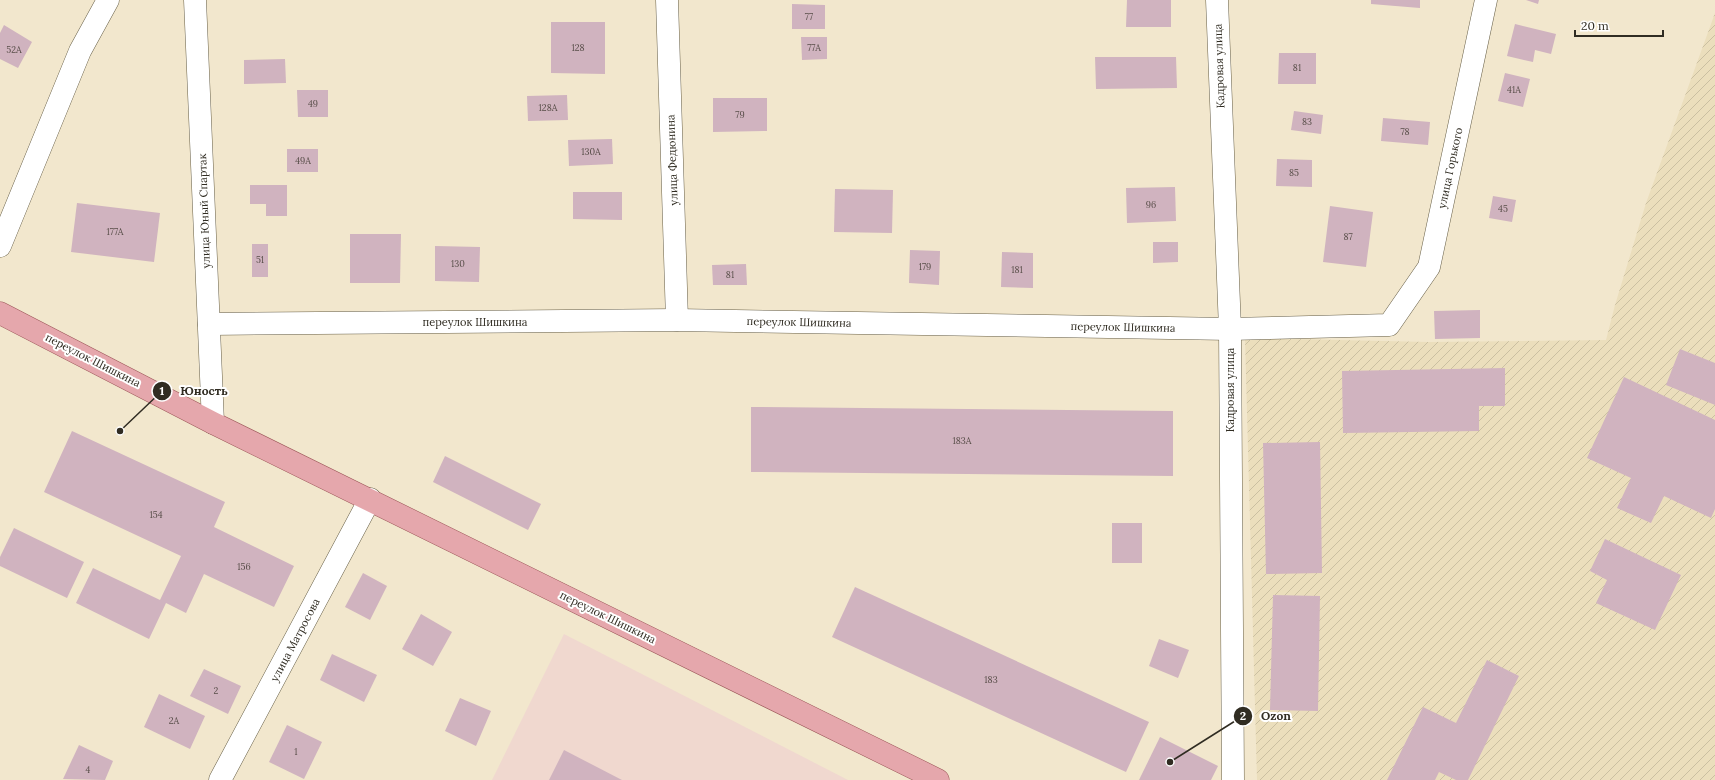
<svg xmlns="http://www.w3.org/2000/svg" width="1715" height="780" viewBox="0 0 1715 780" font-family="Lora,serif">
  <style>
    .commercial { fill: #f0d8cf }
    .industrial { fill: url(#industrial-furrows) }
    .building { fill: #d0b3bf }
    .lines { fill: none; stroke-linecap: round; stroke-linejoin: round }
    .minor-casing { stroke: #675f47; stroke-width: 23 }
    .major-casing { stroke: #9b5658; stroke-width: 23 }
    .minor { stroke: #fff; stroke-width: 22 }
    .major { stroke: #e5a7ac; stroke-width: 22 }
    .labels { text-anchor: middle; stroke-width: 4; stroke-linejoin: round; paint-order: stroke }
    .number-label { font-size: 9px; fill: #584e49 }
    .street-label { font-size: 11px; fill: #302c22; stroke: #fff }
    .leader { fill: none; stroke: #302c22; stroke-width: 1.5 }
    .callout-dot { fill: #302c22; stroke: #fff; stroke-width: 1.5 }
    .mark-label { font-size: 12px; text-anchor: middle; font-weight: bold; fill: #fff }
    .callout-label { font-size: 12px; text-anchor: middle; font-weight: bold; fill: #302c22; stroke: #fff; stroke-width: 4; stroke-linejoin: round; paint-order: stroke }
  </style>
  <defs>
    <pattern id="industrial-furrows" width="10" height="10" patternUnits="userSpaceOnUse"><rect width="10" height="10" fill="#ebdebc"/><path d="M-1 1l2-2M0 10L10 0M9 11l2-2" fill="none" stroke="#cabfa1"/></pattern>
  </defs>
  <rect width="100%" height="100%" fill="#f2e7cd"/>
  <!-- commercial -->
  <polygon class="commercial" points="564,634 848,780 492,780"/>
  <!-- industrial -->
  <polygon class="industrial" points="1715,13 1715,780 1257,780 1245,338 1429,342 1606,340 1615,305 1646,203"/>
  <!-- building -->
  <g class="building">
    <polygon points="1127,0 1171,0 1171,27 1126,27"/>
    <polygon points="1371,0 1420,0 1420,8 1371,4"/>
    <polygon points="1526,0 1539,0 1538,4"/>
    <polygon points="792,4 825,5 825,29 792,29"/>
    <polygon points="551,22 605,22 605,74 551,73"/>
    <polygon points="1515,24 1556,34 1551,54 1535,50 1533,62 1507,56"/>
    <polygon points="4,25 32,42 18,68 0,59 0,33"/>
    <polygon points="801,37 827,37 827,59 802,60"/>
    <polygon points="1279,53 1316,53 1316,84 1278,84"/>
    <polygon points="1095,57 1176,57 1177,88 1096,89"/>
    <polygon points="285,59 286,83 244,84 244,60"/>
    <polygon points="1505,73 1530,79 1523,107 1498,101"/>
    <polygon points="297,90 328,90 328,117 298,117"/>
    <polygon points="567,95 568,120 528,121 527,96"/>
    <polygon points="713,98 767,98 767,131 713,132"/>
    <polygon points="1294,111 1323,115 1321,134 1291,130"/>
    <polygon points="1383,118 1430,122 1428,145 1381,141"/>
    <polygon points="612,139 613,164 569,166 568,140"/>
    <rect x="287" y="149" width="31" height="23"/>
    <polygon points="1277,159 1312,160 1312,187 1276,186"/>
    <polygon points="250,185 287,185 287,216 266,216 266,204 250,204"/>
    <polygon points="1175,187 1176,221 1127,223 1126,188"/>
    <polygon points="835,189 893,190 892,233 834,232"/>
    <polygon points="573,192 622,192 622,220 573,219"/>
    <polygon points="1493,196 1516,200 1512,222 1489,218"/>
    <polygon points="77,203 160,213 154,262 71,252"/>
    <polygon points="1330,206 1373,212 1366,267 1323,262"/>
    <polygon points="350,234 401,234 400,283 350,283"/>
    <polygon points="1153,242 1178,242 1178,262 1153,263"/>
    <rect x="252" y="244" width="16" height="33"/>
    <polygon points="435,246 480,247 479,282 435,281"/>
    <polygon points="910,250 940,251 939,285 909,283"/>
    <polygon points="1002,252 1033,253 1033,288 1001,287"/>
    <polygon points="746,264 747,285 713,285 712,265"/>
    <polygon points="1480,310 1480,338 1435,339 1434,311"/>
    <polygon points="1680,349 1715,363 1715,405 1666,385"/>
    <polygon points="1505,368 1505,406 1479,406 1479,431 1343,433 1342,371"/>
    <polygon points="1624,377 1715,420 1715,509 1711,518 1664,496 1651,523 1617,508 1631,478 1587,458"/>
    <polygon points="751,407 1173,411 1173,476 751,472"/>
    <polygon points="72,431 225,502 214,527 294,566 274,607 204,574 186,613 166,603 149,639 76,603 93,568 160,600 181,556 44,492"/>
    <polygon points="1320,442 1322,573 1266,574 1263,443"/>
    <polygon points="445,456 541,504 528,530 433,482"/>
    <rect x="1112" y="523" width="30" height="40"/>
    <polygon points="14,528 84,562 67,598 0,566 0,557"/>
    <polygon points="1605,539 1681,575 1655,630 1596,603 1607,580 1590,571"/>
    <polygon points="363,573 387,586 370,620 345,607"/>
    <polygon points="855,587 1149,722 1126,772 832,637"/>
    <polygon points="1273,595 1320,596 1318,711 1270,710"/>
    <polygon points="421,614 452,632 433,666 402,649"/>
    <polygon points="1159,639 1189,650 1178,678 1149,666"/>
    <polygon points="332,654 377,675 364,702 320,680"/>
    <polygon points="1487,660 1519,676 1468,780 1456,780 1439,772 1435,780 1387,780 1423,707 1456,723"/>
    <polygon points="204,669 241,686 228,714 190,696"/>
    <polygon points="159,694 205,716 190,749 144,727"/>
    <polygon points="460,698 491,711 476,746 445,731"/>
    <polygon points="287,725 322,742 304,779 269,762"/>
    <polygon points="1160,737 1218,766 1211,780 1139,780"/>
    <polygon points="79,745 113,761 105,780 63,779"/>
    <polygon points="564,750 622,780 549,780"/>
  </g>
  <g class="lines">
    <!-- minor casing -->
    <g class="minor-casing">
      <g id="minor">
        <polyline points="195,0 213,423"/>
        <polyline points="667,0 677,320"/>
        <polyline points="1217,0 1230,329 1233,780"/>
        <polyline points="0,246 80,51 108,0"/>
        <polyline points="209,324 677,320 1230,329 1389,325 1429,267 1486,0"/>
        <polyline points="220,780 370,499"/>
      </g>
    </g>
    <!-- major casing -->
    <g class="major-casing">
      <polyline id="major" points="0,313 213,423 938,780"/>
    </g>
    <!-- minor -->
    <use href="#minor" class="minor"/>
    <!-- major -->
    <use href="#major" class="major"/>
  </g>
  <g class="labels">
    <!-- number labels -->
    <g class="number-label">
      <text x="809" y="20">77</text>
      <text x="578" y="51">128</text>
      <text x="814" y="51">77А</text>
      <text x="14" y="53">52А</text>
      <text x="1297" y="71">81</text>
      <text x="1514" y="93">41А</text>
      <text x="313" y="107">49</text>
      <text x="548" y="111">128А</text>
      <text x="740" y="118">79</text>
      <text x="1307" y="125">83</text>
      <text x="1405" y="135">78</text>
      <text x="591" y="155">130А</text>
      <text x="303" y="164">49А</text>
      <text x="1294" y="176">85</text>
      <text x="1151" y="208">96</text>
      <text x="1503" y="212">45</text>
      <text x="115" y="235">177А</text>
      <text x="1348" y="240">87</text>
      <text x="260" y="263">51</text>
      <text x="458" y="267">130</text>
      <text x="925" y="270">179</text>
      <text x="1017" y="273">181</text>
      <text x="730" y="278">81</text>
      <text x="962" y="444">183А</text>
      <text x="156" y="518">154</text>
      <text x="244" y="570">156</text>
      <text x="991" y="683">183</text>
      <text x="216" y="694">2</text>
      <text x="174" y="724">2А</text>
      <text x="296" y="755">1</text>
      <text x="88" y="773">4</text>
    </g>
    <!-- street labels -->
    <g class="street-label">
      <text transform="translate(1219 66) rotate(-92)" y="4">Кадровая улица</text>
      <text transform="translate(672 160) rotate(-92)" y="4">улица Федюнина</text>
      <text transform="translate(1450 168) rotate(-78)" y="4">улица Горького</text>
      <text transform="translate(204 211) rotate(-92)" y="4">улица Юный Спартак</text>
      <text x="475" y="326">переулок Шишкина</text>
      <text transform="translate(799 322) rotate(1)" y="4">переулок Шишкина</text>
      <text transform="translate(1123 327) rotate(1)" y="4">переулок Шишкина</text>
      <text transform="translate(93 360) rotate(27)" y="4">переулок Шишкина</text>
      <text transform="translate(1230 390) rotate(-90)" y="4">Кадровая улица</text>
      <text transform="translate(608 617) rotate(26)" y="4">переулок Шишкина</text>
      <text transform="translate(295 640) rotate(-62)" y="4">улица Матросова</text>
    </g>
  </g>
  <!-- callouts -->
  <path class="leader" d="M120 431L162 391M1170 762L1243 716"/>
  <g class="callout-dot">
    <circle cx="120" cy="431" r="4"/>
    <circle cx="1170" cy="762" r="4"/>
    <circle cx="162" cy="391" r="10"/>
    <circle cx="1243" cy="716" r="10"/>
  </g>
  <g class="mark-label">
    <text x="162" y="395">1</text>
    <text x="1243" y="720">2</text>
  </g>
  <g class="callout-label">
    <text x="204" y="395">Юность</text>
    <text x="1276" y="720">Ozon</text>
  </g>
  <!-- scale -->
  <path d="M1575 30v6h88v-6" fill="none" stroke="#302c22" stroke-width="2"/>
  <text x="1581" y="30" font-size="12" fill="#302c22" stroke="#ffffff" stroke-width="3" paint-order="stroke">20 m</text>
</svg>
